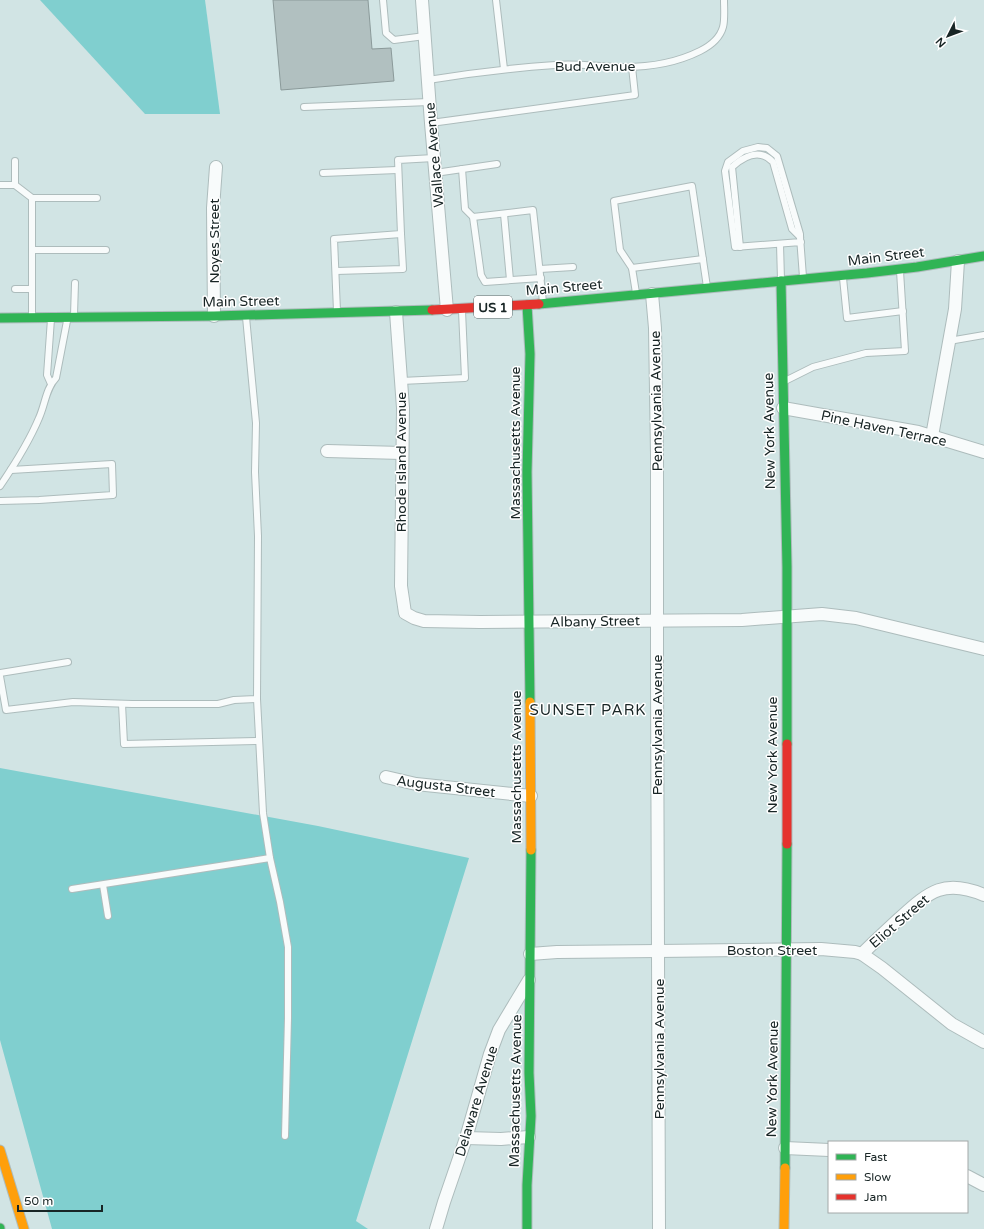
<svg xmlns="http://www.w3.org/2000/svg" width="984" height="1229" viewBox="0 0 984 1229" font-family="'Varela Round',sans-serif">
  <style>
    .forest { fill: #80cfcf }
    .building { fill: #b1c0c0; stroke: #8b9a9a }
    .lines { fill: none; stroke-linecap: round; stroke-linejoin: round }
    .lane-casing { stroke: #adbcbc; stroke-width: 8 }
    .street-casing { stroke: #adbcbc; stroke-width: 14 }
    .fast-casing { stroke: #adbcbc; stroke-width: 11 }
    .slow-casing { stroke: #adbcbc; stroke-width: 11 }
    .jam-casing { stroke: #adbcbc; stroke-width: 11 }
    .lane { stroke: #f8fbfb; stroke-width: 6 }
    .street { stroke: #f8fbfb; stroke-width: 12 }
    .fast { stroke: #30b455; stroke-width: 9 }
    .slow { stroke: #ff9f0a; stroke-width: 9 }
    .jam { stroke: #e5322d; stroke-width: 9 }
    .labels { text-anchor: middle; stroke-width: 3; stroke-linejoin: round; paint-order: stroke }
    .shield { fill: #fff; stroke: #5d6666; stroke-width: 1 }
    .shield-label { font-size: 13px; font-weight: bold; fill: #182525 }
    .street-label { font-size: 14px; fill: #182525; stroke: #fff }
    .neighbourhood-label { font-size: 15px; letter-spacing: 1px; fill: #182525; stroke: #fff }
  </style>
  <rect width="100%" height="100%" fill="#d1e4e4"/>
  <!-- forest -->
  <g class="forest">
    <polygon points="40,0 205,0 220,114 145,114"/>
    <polygon points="0,768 318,826 469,858 356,1221 368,1229 52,1229 0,1040"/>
  </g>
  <!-- building -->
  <polygon class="building" points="273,0 368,0 372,49 391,48 394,81 281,90"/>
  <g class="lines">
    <!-- lane casing -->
    <g class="lane-casing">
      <g id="lane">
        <polyline points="383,0 386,33 394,40 425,36"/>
        <polyline points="496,0 504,69"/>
        <path d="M428 80C470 73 512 68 555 65 578 63 601 67 624 67 651 67 676 63 700 51 710 46 720 38 723 27 725 20 724 8 724 0"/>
        <polyline points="304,107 429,102"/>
        <polyline points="431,123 635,95 632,67"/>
        <polyline points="462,169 465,209 473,217 533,210 543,302"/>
        <polyline points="323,173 397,170"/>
        <polyline points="435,173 497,164"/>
        <polyline points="0,185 15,185 32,198 32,316"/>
        <polyline points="15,185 15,161"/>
        <polyline points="32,198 97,198"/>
        <polyline points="504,214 510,280"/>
        <polyline points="473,217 481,275 485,282 541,278"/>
        <polyline points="801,242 735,247 725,171 728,162 743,151 758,147 767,148 777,156 800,234 800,237 803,277"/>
        <polyline points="780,244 781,280"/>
        <path d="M740 247 732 167C744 156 760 148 773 162L792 229 800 237"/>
        <polyline points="32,250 106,250"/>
        <polyline points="632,268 703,259"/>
        <polyline points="540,269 573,267"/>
        <polyline points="336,271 403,269 401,234"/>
        <polyline points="843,278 847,318 903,311"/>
        <polyline points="15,289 32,289"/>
        <polyline points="636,293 632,268 620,250 614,201 692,186 707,287"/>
        <polyline points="337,311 334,239 401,234 398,160 434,158"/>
        <polyline points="74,315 75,283"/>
        <polyline points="949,341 984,335"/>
        <polyline points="401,381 465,378 462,311"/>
        <polyline points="785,381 813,367 866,353 905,351 900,271"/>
        <polyline points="51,384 47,375 51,319"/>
        <path d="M0 486C15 464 29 442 39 418 45 405 46 388 56 378L67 321"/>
        <polyline points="0,501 39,500 113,495 112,464 11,470"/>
        <polyline points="0,673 68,662"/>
        <polyline points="0,676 6,710 73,702 132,704 218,704 234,700 257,699 258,536 255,472 256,423 246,317"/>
        <polyline points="122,704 124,744 259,741"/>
        <polyline points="270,858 280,902 288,947 288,1018 285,1136"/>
        <polyline points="103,885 108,916"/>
        <polyline points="72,889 270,858 263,813 257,699"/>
      </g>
    </g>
    <!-- street casing -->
    <g class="street-casing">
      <g id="street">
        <polyline points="422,0 431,123 447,310"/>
        <polyline points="652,294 655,328 657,455 657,676 659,1229"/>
        <polyline points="396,312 403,408 401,586 405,613 414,618 424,621 480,622 742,620 822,614 856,618 984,649"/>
        <polyline points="214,316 213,208 216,167"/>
        <polyline points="783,408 918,432 984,452"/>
        <polyline points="932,436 955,309 958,261"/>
        <polyline points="327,451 402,453"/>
        <polyline points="386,777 416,784 531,796"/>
        <polyline points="530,954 557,952 658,951 821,949 855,952 862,954 882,968 952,1024 984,1042"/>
        <path d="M862 954C874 942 887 930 900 918 929 892 944 878 984 895"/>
        <polyline points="466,1138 501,1139 529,1137"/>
        <polyline points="785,1148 829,1150"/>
        <polyline points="967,1176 984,1185"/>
        <polyline points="436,1229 444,1202 466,1138 490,1054 499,1030 529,980"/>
      </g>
    </g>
    <!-- fast casing -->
    <g class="fast-casing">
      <g id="fast">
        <polyline points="781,281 787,567 787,744"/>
        <polyline points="539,304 867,273 917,267 984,256"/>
        <polyline points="527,305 530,354 527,472 530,702"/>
        <polyline points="0,318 214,316 432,310"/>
        <polyline points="785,1168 787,844"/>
        <polyline points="0,1228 0,1229"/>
        <polyline points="527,1229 527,1185 531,1116 529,1073 531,850"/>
      </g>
    </g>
    <!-- slow casing -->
    <g class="slow-casing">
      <g id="slow">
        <polyline points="530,702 531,850"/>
        <polyline points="0,1150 24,1229"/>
        <polyline points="784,1229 785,1168"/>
      </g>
    </g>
    <!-- jam casing -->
    <g class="jam-casing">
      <g id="jam">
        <polyline points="432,310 539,304"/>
        <polyline points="787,844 787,744"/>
      </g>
    </g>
    <!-- lane -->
    <use href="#lane" class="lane"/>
    <!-- street -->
    <use href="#street" class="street"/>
    <!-- fast -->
    <use href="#fast" class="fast"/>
    <!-- slow -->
    <use href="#slow" class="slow"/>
    <!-- jam -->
    <use href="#jam" class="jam"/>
  </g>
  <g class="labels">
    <!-- shield labels -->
    <rect class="shield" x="474" y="296" width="38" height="22" rx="3"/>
    <g class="shield-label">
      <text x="493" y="312">US 1</text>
    </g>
    <!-- street labels -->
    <g class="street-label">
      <text x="595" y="71">Bud Avenue</text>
      <text transform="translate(434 155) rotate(-95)" y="5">Wallace Avenue</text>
      <text transform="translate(214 241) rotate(-90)" y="5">Noyes Street</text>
      <text transform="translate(886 256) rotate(-7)" y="5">Main Street</text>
      <text transform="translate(564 287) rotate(-5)" y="5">Main Street</text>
      <text transform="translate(241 301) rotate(-1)" y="5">Main Street</text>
      <text transform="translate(656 401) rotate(-91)" y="5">Pennsylvania Avenue</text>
      <text transform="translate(884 428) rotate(12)" y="5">Pine Haven Terrace</text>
      <text transform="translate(769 431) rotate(-91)" y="5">New York Avenue</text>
      <text transform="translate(515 443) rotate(-90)" y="5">Massachusetts Avenue</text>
      <text transform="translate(401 462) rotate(-90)" y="5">Rhode Island Avenue</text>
      <text transform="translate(595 621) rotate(-1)" y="5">Albany Street</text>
      <text transform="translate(657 725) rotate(-90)" y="5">Pennsylvania Avenue</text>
      <text transform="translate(772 755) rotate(-90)" y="5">New York Avenue</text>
      <text transform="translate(516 767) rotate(-90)" y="5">Massachusetts Avenue</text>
      <text transform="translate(446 786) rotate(7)" y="5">Augusta Street</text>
      <text transform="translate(899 921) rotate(-41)" y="5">Eliot Street</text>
      <text x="772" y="955">Boston Street</text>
      <text transform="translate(659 1049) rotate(-90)" y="5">Pennsylvania Avenue</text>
      <text transform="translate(772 1079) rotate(-89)" y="5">New York Avenue</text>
      <text transform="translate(515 1091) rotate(-89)" y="5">Massachusetts Avenue</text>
      <text transform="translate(476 1101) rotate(-73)" y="5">Delaware Avenue</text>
    </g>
    <!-- neighbourhood labels -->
    <g class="neighbourhood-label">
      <text x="588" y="715">SUNSET PARK</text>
    </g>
  </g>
  <!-- legend -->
  <rect x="828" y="1141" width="140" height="72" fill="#ffffff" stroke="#a3a8a8"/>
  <rect x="836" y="1154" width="20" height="6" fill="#30b455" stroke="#a3a8a8"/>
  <text x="864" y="1161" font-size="12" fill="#182525">Fast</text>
  <rect x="836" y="1174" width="20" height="6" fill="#ff9f0a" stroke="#a3a8a8"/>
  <text x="864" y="1181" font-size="12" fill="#182525">Slow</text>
  <rect x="836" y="1194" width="20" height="6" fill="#e5322d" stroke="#a3a8a8"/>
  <text x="864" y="1201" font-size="12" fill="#182525">Jam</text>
  <!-- north arrow -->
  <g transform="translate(948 36) rotate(228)" stroke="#ffffff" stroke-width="3" paint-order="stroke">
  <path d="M0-3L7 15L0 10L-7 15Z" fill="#182525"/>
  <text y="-6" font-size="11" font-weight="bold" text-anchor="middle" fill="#182525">N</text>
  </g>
  <!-- scale -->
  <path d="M18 1205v6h84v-6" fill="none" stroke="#182525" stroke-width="2"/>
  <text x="24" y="1205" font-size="12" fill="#182525" stroke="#ffffff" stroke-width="3" paint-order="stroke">50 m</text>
</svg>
